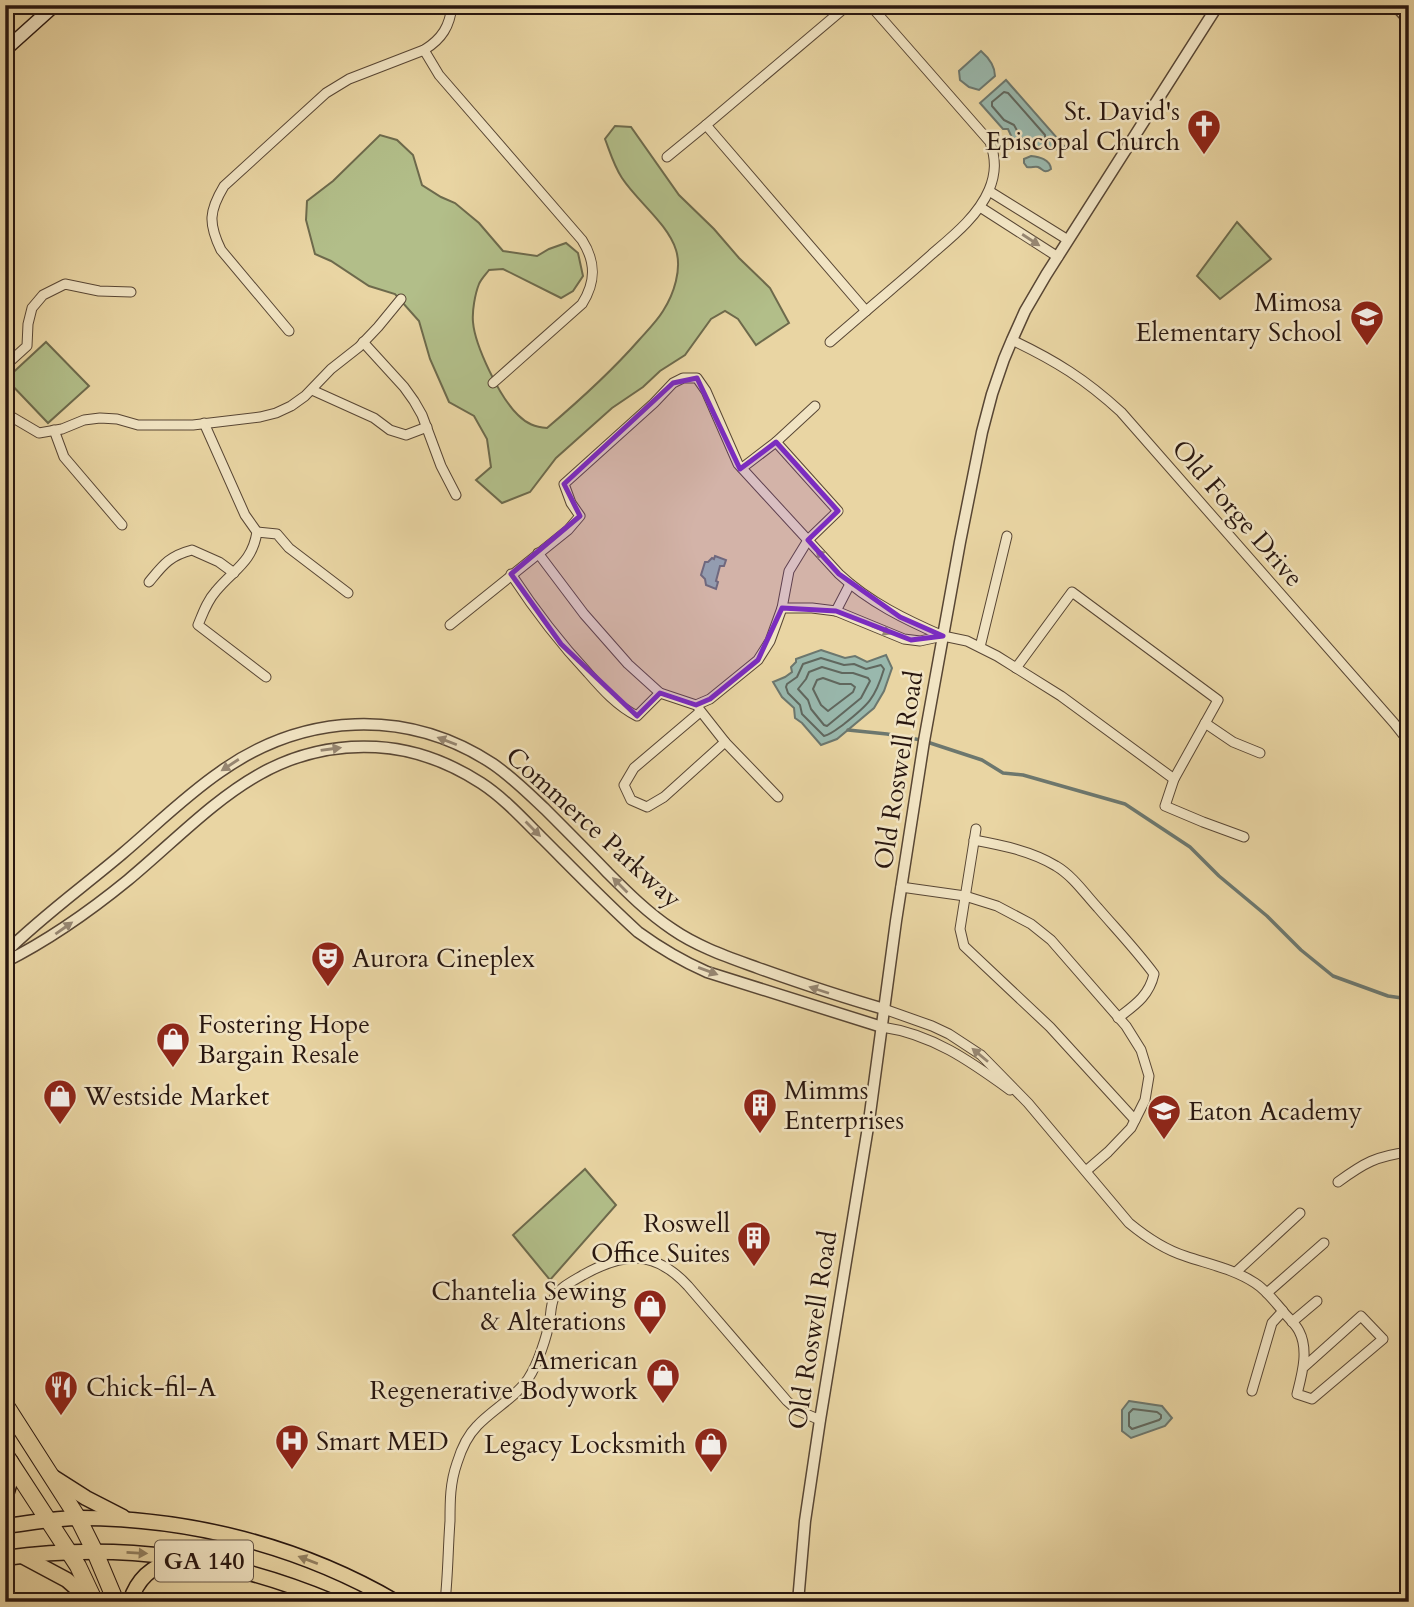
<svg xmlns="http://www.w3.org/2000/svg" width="1414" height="1607" viewBox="0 0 1414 1607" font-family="Cardo,serif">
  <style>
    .green { fill: #b2be89; stroke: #6d6a4c; stroke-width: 2 }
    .water { fill: #99b8ad; stroke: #6c776e; stroke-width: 2 }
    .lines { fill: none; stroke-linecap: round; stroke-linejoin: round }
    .shore { stroke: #60675e; stroke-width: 2 }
    .stream { stroke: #6c776e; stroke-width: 3.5 }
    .minor-casing { stroke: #584634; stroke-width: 11 }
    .tertiary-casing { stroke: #584634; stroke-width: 13 }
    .secondary-casing { stroke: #28160f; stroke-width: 15 }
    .primary-casing { stroke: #28160f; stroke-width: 17 }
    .trunk-casing { stroke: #28160f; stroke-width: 18 }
    .minor { stroke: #f1e4c3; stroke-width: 9 }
    .tertiary { stroke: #f1e4c3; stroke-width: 10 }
    .secondary { stroke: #f1e4c3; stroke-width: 12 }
    .primary { stroke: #e9d5a3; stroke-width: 14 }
    .trunk { stroke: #e9d5a3; stroke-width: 16 }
    .oneway { fill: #978772 }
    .oneway2 { fill: #927f60 }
    .marked { fill: #7b2cbf; fill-opacity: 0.2; stroke: #7b2cbf; stroke-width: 5; stroke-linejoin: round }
    .labels { text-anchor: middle; stroke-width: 5; stroke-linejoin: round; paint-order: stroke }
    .shield { fill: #f1e4c3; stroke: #645445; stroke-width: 2 }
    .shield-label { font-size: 24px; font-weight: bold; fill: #28160f }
    .poi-label { font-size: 26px; fill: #28160f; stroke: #f1e4c3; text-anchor: start }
    .street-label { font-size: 26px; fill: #28160f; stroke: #f1e4c3 }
  </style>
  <rect width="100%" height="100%" fill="#e9d5a3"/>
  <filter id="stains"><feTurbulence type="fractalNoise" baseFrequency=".00286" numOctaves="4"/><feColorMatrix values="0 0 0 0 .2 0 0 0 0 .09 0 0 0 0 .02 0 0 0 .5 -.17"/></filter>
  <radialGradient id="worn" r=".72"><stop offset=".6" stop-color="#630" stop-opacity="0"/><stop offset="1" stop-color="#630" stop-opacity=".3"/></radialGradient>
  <!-- green -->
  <g class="green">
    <path d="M615 126 631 127 679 195 714 229 739 258 770 288 789 323 756 345 738 319 725 311 711 319 685 355 660 371 643 387 612 408 556 458 530 492 502 503 476 480 491 467 487 439 474 416 449 402 430 359 419 321 395 294 369 286 331 261 315 254 306 220 307 201 333 181 380 135 397 140 413 155 422 185 441 197 455 203 479 223 503 251 537 256 549 249 566 243 578 253 583 276 573 291 561 298 503 269 489 270C486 274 481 279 479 284 475 294 472 311 473 322 475 346 500 398 518 415 527 424 535 427 547 428 580 400 611 372 639 340 647 331 657 321 663 311 674 294 682 269 676 250 668 224 637 201 622 178 614 166 610 152 605 139Z"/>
    <polygon points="1237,222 1271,259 1220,299 1197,276"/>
    <polygon points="46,342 89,386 48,423 6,379"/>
    <polygon points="585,1169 616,1205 550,1280 513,1235"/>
  </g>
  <!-- water -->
  <g class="water">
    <path d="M981 51C989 58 995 66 995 76L979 90 969 87 960 80 959 71Z"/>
    <polygon points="1006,80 1065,147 1063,150 1018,145 1013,140 1008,129 1003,129 980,103"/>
    <path d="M1031 156C1039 157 1050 159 1051 169 1044 174 1044 170 1038 167 1035 166 1031 168 1027 167L1024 163V159Z"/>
    <polygon points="715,556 726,560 724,566 720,566 716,581 718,582 716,589 706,585 705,579 701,575 705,562 708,562 712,558 714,559"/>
    <polygon points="821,650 845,658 855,656 867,662 886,655 892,668 884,691 874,708 837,739 821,745 802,723 795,718 794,708 782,697 773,682 785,677 792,672 791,667 796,662 796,659"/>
    <polygon points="1129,1401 1162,1406 1172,1418 1165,1426 1131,1438 1122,1431 1122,1410"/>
  </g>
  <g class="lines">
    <!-- shore -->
    <g class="shore">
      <polygon points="1004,92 1008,93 1045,135 1045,140 1021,138 1014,125 1004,120 992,106 992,102"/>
      <path d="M821 658 844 665 854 664 866 669 881 665 884 669C875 699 868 705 844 724 837 729 832 734 824 736L802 714 800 705 788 693 786 687 787 684 797 677 803 664Z"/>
      <polygon points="822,667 842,673 853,673 868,678 870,681 861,698 827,726 824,725 811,709 808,700 798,689 806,679 809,672"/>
      <polygon points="823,678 840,684 851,684 855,687 853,692 828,711 821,705 813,689 817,680"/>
      <polygon points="1133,1409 1157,1412 1161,1415 1161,1418 1159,1420 1132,1429 1129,1426 1129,1413"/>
    </g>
    <!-- stream -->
    <polyline class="stream" points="848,730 887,734 921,740 982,760 1003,773 1023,775 1125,804 1190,847 1219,876 1267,916 1301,950 1333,976 1388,996 1409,999"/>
    <!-- minor casing -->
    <g class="minor-casing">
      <g id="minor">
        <path d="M848 5 706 125 866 311C888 292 910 274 932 254 953 236 978 216 989 190 996 173 996 159 990 142L870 5"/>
        <path d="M424 50 439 75 582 240C596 262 596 282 582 304L493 383"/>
        <polyline points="667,157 706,125"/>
        <polyline points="989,191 1068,240"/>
        <polyline points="980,207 1058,257"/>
        <path d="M289 331 221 250C208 223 209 211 224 186L326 93 349 79 424 50C442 39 450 26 452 5"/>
        <path d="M1012 340C1056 361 1085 379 1121 412L1394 723 1409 742"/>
        <polyline points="363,342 404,387 414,401 422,415 441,466 456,495"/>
        <polyline points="830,342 866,311"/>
        <polyline points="5,366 27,346 28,324 32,308 43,295 65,284 99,291 131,292"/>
        <polyline points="312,390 374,418 390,430 406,435 427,427"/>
        <polyline points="5,413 39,433 62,429 84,420 100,418 117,419 138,425 193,425 260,417 276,413 291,406 305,396 331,369 359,347 378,327 401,299"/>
        <path d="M204 423 245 515 257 532C252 563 234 569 216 591 207 601 203 613 198 625L266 677"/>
        <polyline points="54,430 64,457 122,525"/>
        <polyline points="742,468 776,442 815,406"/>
        <polyline points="257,532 277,534 289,548 348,593"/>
        <polyline points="538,553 584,614 628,664 660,693 696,705 710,699 758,660 770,641 782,608 789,571 808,540 838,511 776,442"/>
        <path d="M511 574C534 609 559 642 588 673 602 689 617 706 637 716L660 693"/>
        <path d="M149 582C163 565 169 556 192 550L219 562 234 573"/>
        <polyline points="782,608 812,608 836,611 904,639 920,641 943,636 967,641 997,656 1061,696 1174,779"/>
        <polyline points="836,611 850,584"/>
        <path d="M450 625 568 530 580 516 571 503 564 484 654 403 673 383 683 378H697L706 391 738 464 839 574C869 602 906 620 943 636"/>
        <polyline points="980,647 1007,536"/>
        <polyline points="1016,668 1072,592 1218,700 1174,779 1165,806 1203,822 1244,837"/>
        <polyline points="699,709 725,742 778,797"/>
        <polyline points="700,712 634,768 624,785 631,800 647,807 664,797 725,742"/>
        <polyline points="1205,723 1233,742 1260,753"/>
        <polyline points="976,829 960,929 964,946 1050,1027 1135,1120"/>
        <path d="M974 840C1001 845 1032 851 1056 866 1073 876 1085 894 1098 908 1117 930 1137 951 1154 974 1149 996 1135 1005 1118 1018"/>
        <polyline points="901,887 965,896 997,906 1031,924 1051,940 1126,1026 1141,1050 1149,1076 1145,1100 1131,1128 1108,1152 1086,1171"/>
        <path d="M884 1009 932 1026 949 1034 981 1055 1028 1103 1129 1223C1146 1237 1163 1249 1185 1256 1208 1264 1234 1269 1255 1283 1266 1290 1274 1301 1282 1310 1287 1317 1295 1323 1299 1331 1309 1350 1302 1374 1297 1394L1312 1399 1383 1339 1361 1316 1304 1367"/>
        <path d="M882 1027C932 1034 970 1061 1010 1090"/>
        <path d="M1338 1182C1364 1163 1376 1156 1409 1152"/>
        <polyline points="1236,1272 1300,1213"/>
        <polyline points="1267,1293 1324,1243"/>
        <polyline points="1292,1322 1317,1301"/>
        <polyline points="1252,1391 1272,1323 1283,1311"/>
        <path d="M445 1602C448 1575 448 1548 450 1521 450 1501 450 1483 457 1463 461 1450 467 1436 477 1426 493 1409 515 1398 528 1379 538 1364 547 1336 550 1319 551 1311 551 1304 554 1298 560 1287 573 1281 583 1275 624 1252 655 1250 688 1286L787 1401 797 1410 820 1420"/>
      </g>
    </g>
    <!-- tertiary casing -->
    <g class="tertiary-casing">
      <g id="tertiary">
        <polyline points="1395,5 1409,20"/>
        <path d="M5 953C41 917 83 887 122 854 154 827 185 796 220 772 303 713 406 707 493 764 512 777 528 793 545 809 566 830 587 851 608 873 628 893 648 913 672 929 698 947 728 957 758 968 800 983 842 997 884 1009"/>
        <path d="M5 962C49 940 90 911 128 880 207 814 264 741 376 747 413 749 450 763 481 783 504 798 523 819 543 839 574 870 605 902 638 932 660 948 682 961 707 972L882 1027"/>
        <polyline points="798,1602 805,1521 820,1420 869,1121 896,921 924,741 960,542 982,432 992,394 1004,359 1012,340 1025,311 1046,275 1218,5"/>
      </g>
    </g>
    <!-- secondary casing -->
    <g class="secondary-casing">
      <polyline id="secondary" points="5,50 55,5"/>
    </g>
    <!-- primary casing -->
    <g class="primary-casing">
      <g id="primary">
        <polyline points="53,1477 86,1498 123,1517"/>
        <polyline points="5,1498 10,1482 11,1462"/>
        <path d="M5 1526C30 1523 55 1518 80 1518 190 1518 300 1546 396 1602"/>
        <polyline points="24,1557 67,1580 92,1602"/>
        <path d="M5 1558C121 1542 226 1557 333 1602"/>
        <path d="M130 1602C137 1579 151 1566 175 1560"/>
      </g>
    </g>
    <!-- trunk casing -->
    <g class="trunk-casing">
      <g id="trunk">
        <polyline points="5,1404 78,1518 95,1552 116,1602"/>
        <polyline points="5,1454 78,1566 95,1602"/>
      </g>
    </g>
    <!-- minor -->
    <use href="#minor" class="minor"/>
    <!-- tertiary -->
    <use href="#tertiary" class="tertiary"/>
    <!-- secondary -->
    <use href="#secondary" class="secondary"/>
    <!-- primary -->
    <use href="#primary" class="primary"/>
    <!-- trunk -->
    <use href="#trunk" class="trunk"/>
  </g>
  <!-- one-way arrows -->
  <defs><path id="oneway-solid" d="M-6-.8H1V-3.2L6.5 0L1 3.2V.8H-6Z" transform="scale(1.75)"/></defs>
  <g class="oneway">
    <use href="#oneway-solid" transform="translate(1031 240) rotate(33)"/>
    <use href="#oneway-solid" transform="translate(823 557) rotate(-133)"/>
    <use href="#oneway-solid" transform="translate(882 630) rotate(22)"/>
    <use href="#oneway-solid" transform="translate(447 741) rotate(-159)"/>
    <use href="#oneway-solid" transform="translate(331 749) rotate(-8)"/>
    <use href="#oneway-solid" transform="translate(230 765) rotate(147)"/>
    <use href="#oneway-solid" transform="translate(533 829) rotate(45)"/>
    <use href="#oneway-solid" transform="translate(620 885) rotate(-135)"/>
    <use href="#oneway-solid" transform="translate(64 928) rotate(-35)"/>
    <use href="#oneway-solid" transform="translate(708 971) rotate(20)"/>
    <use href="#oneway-solid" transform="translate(819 990) rotate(-162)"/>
    <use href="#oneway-solid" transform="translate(980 1055) rotate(-140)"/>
  </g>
  <g class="oneway2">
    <use href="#oneway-solid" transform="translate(137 1553) rotate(3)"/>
    <use href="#oneway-solid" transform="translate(308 1560) rotate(-159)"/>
  </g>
  <!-- marked area -->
  <path class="marked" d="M697 378 740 469 776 442 838 511 808 540 839 574 900 617 943 636 911 640 836 611 782 608 758 660 710 699 696 705 660 693 637 716 561 644 511 574 580 516 564 484 673 383Z"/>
  <!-- icons -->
  <defs>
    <g id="church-pin" transform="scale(1.75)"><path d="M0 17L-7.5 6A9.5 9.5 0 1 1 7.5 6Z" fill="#8f2418" stroke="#f1e4c3"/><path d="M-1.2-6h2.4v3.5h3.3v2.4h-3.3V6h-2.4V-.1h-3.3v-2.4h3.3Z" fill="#fff"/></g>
    <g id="school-pin" transform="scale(1.75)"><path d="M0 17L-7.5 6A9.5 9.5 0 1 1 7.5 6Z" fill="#8f2418" stroke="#f1e4c3"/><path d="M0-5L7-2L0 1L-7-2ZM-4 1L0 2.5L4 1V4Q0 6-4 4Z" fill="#fff"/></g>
    <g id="theatre-pin" transform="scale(1.75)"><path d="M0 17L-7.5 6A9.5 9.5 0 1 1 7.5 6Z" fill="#8f2418" stroke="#f1e4c3"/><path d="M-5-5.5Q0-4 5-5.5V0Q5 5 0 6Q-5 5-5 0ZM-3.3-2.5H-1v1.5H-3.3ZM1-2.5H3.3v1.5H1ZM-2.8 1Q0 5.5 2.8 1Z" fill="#fff"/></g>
    <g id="shop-pin" transform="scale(1.75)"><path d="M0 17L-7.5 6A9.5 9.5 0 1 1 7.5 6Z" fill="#8f2418" stroke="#f1e4c3"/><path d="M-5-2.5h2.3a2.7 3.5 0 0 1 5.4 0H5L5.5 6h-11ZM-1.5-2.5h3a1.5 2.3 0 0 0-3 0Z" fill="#fff"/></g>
    <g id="building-pin" transform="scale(1.75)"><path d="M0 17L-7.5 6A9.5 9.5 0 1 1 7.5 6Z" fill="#8f2418" stroke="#f1e4c3"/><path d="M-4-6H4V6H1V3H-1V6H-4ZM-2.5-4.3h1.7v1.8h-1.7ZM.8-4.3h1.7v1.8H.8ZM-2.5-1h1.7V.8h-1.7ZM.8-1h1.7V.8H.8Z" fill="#fff"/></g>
    <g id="restaurant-pin" transform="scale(1.75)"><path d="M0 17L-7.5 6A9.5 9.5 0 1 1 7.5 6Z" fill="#8f2418" stroke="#f1e4c3"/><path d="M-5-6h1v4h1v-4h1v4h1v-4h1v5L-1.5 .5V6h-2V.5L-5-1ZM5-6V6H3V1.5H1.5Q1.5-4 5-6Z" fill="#fff"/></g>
    <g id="hospital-pin" transform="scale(1.75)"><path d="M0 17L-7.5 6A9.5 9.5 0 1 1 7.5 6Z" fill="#8f2418" stroke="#f1e4c3"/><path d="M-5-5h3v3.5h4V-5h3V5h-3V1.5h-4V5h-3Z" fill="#fff"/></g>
  </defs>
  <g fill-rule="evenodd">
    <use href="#church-pin" x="1204" y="126"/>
    <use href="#school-pin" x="1367" y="317"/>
    <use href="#theatre-pin" x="328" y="958"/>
    <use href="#shop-pin" x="173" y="1039"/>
    <use href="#shop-pin" x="60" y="1096"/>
    <use href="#building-pin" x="760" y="1105"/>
    <use href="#school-pin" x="1164" y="1111"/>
    <use href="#building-pin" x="754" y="1238"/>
    <use href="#shop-pin" x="650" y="1306"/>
    <use href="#shop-pin" x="663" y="1375"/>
    <use href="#restaurant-pin" x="61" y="1387"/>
    <use href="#hospital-pin" x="292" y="1441"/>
    <use href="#shop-pin" x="711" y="1444"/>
  </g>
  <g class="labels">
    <!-- shield labels -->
    <rect class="shield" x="155" y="1540.5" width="98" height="41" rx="5"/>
    <g class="shield-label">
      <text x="204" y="1569">GA 140</text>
    </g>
    <!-- poi labels -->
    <g class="poi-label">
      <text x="1180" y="120" text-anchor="end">St. David's<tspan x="1180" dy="30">Episcopal Church</tspan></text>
      <text x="1342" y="311" text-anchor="end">Mimosa<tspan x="1342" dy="30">Elementary School</tspan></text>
      <text x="352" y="967">Aurora Cineplex</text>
      <text x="198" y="1033">Fostering Hope<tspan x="198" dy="30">Bargain Resale</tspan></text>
      <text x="784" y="1099">Mimms<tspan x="784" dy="30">Enterprises</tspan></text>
      <text x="84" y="1105">Westside Market</text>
      <text x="1188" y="1120">Eaton Academy</text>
      <text x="730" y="1232" text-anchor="end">Roswell<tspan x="730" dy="30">Office Suites</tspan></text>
      <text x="626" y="1300" text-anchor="end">Chantelia Sewing<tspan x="626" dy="30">&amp; Alterations</tspan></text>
      <text x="638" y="1369" text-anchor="end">American<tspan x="638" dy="30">Regenerative Bodywork</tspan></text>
      <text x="86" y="1396">Chick-fil-A</text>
      <text x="316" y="1450">Smart MED</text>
      <text x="686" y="1453" text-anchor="end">Legacy Locksmith</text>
    </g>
    <!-- street labels -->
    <g class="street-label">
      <text transform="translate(1238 513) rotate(49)" y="9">Old Forge Drive</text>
      <text transform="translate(898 770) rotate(-81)" y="9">Old Roswell Road</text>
      <text transform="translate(594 827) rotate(42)" y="9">Commerce Parkway</text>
      <text transform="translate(812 1330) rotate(-81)" y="9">Old Roswell Road</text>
    </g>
  </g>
  <!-- margin -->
  <rect width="1414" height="1607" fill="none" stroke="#e9d5a3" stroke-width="28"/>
  <rect x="7" y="7" width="1400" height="1593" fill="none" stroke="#28160f" stroke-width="3.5"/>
  <rect x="14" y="14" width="1386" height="1579" fill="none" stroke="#28160f" stroke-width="2"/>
  <rect width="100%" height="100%" filter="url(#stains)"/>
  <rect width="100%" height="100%" fill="url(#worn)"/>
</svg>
